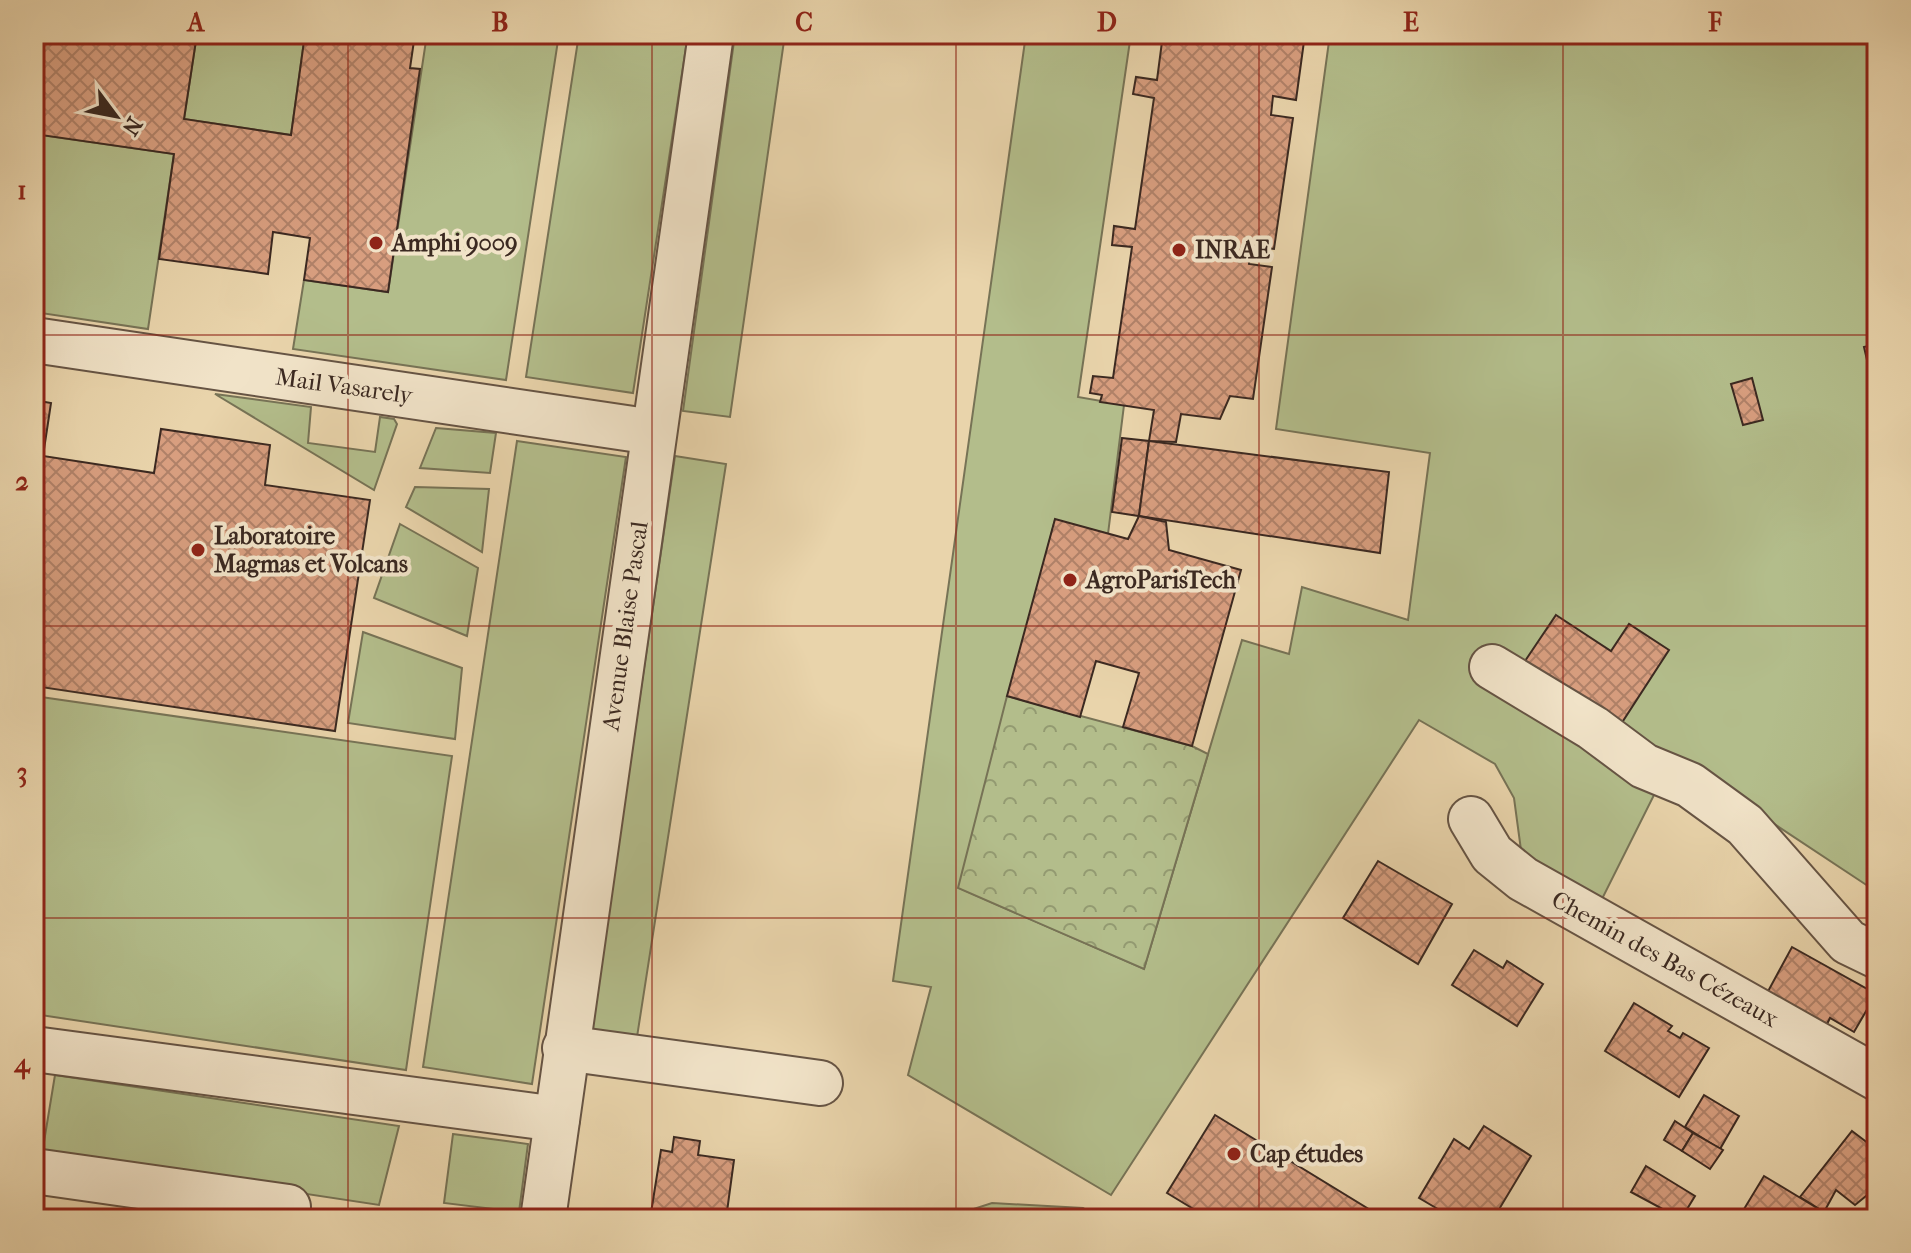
<svg xmlns="http://www.w3.org/2000/svg" width="1911" height="1253" viewBox="0 0 1911 1253" font-family="'IM FELL French Canon',serif">
  <style>
    .green { fill: #b3bd8b; stroke: #777356; stroke-width: 2 }
    .forest { fill: url(#forest-crowns); stroke: #777356; stroke-width: 2 }
    .building { fill: url(#building-cross-hatch); stroke: #3b2921; stroke-width: 2 }
    .lines { fill: none; stroke-linecap: round; stroke-linejoin: round }
    .minor-casing { stroke: #665444; stroke-width: 48 }
    .minor { stroke: #f1e3c8; stroke-width: 44 }
    .grid { fill: none; stroke: #8f2418; stroke-width: 2; stroke-opacity: 0.55 }
    .poi-dot { fill: #8f2418; stroke: #f1e3c8; stroke-width: 3 }
    .labels { text-anchor: middle; stroke-width: 8; stroke-linejoin: round; paint-order: stroke }
    .poi-label { font-size: 24px; font-weight: bold; fill: #3b2921; stroke: #f1e3c8; text-anchor: start }
    .street-label { font-size: 24px; fill: #3b2921; stroke: #f1e3c8 }
    .neatline { fill: none; stroke: #8f2418; stroke-width: 3 }
    .grid-label { font-size: 26px; text-anchor: middle; font-weight: bold; fill: #8f2418 }
  </style>
  <defs>
    <pattern id="forest-crowns" width="20" height="18" patternUnits="userSpaceOnUse" patternTransform="scale(2)"><rect width="20" height="18" fill="#b3bd8b"/><path d="M2 6a3 3 0 1 1 6 0M12 15a3 3 0 1 1 6 0" fill="none" stroke="#939a71"/></pattern>
    <pattern id="building-cross-hatch" width="8" height="8" patternUnits="userSpaceOnUse" patternTransform="scale(2)"><rect width="8" height="8" fill="#d89e7f"/><path d="M0 0l8 8M0 8l8-8" fill="none" stroke="#b08168"/></pattern>
  </defs>
  <rect width="100%" height="100%" fill="#e9d4ab"/>
  <filter id="stains"><feTurbulence type="fractalNoise" baseFrequency=".0025" numOctaves="4"/><feColorMatrix values="0 0 0 0 .2 0 0 0 0 .09 0 0 0 0 .02 0 0 0 .5 -.17"/></filter>
  <radialGradient id="worn" r=".72"><stop offset=".6" stop-color="#630" stop-opacity="0"/><stop offset="1" stop-color="#630" stop-opacity=".3"/></radialGradient>
  <!-- green -->
  <g class="green">
    <polygon points="197,34 305,34 291,135 184,119"/>
    <polygon points="427,34 559,34 506,380 293,349 304,280 388,292"/>
    <polygon points="579,34 688,34 633,393 526,377"/>
    <polygon points="735,34 785,34 730,417 683,411"/>
    <polygon points="1026,34 1131,34 1078,397 1124,405 1108,534 1055,520 959,888 1144,969 1242,640 1289,654 1302,587 1408,620 1430,453 1276,429 1330,34 1877,34 1877,892 1673,757 1600,903 1546,876 1521,850 1514,798 1495,764 1419,720 1111,1195 908,1075 931,987 893,981"/>
    <polygon points="34,134 174,154 148,329 34,312"/>
    <polygon points="215,394 311,407 308,443 375,452 380,417 394,419 397,424 374,490"/>
    <polygon points="436,428 496,433 490,473 420,468"/>
    <polygon points="517,441 626,457 532,1084 423,1067"/>
    <polygon points="675,456 726,464 637,1037 591,1031"/>
    <polygon points="415,487 489,489 482,552 406,507"/>
    <polygon points="400,524 478,568 467,636 374,598"/>
    <polygon points="363,632 462,668 455,739 348,723"/>
    <polygon points="34,696 452,756 406,1070 34,1014"/>
    <polygon points="55,1075 399,1126 379,1205 42,1154"/>
    <polygon points="453,1134 528,1144 519,1212 444,1203"/>
    <polygon points="992,1203 1083,1208 1101,1219 943,1219"/>
  </g>
  <!-- forest -->
  <polygon class="forest" points="1007,696 1192,746 1208,754 1144,969 958,888"/>
  <!-- building -->
  <g class="building">
    <polygon points="34,34 197,34 184,119 291,135 305,34 415,34 410,68 420,69 388,292 304,280 310,238 273,232 268,274 159,259 174,154 34,134"/>
    <polygon points="1163,34 1305,34 1296,100 1273,96 1271,115 1293,118 1274,249 1251,246 1249,264 1272,267 1253,399 1230,396 1220,419 1181,414 1176,442 1149,441 1154,410 1100,402 1102,395 1090,393 1093,376 1113,378 1132,247 1112,245 1114,226 1135,229 1154,98 1133,94 1136,77 1157,80"/>
    <polygon points="1877,344 1877,403 1864,347"/>
    <polygon points="1752,378 1763,420 1743,425 1731,384"/>
    <polygon points="34,400 51,403 43,456 154,473 161,429 270,445 265,485 370,500 335,731 34,686"/>
    <polygon points="1122,438 1149,441 1139,516 1112,512"/>
    <polygon points="1149,441 1389,472 1380,553 1139,516"/>
    <polygon points="1139,516 1166,522 1169,550 1241,570 1192,746 1123,727 1139,673 1096,661 1080,717 1007,696 1055,519 1128,539"/>
    <polygon points="1556,615 1611,651 1629,624 1669,650 1621,724 1525,661"/>
    <polygon points="1378,861 1452,904 1418,964 1343,918"/>
    <polygon points="1792,947 1876,994 1854,1032 1830,1018 1825,1028 1766,995"/>
    <polygon points="1474,950 1503,968 1507,961 1543,984 1517,1026 1452,985"/>
    <polygon points="1634,1003 1672,1026 1668,1031 1680,1038 1683,1033 1709,1048 1679,1097 1605,1051"/>
    <polygon points="1704,1095 1739,1116 1720,1149 1685,1127"/>
    <polygon points="1215,1115 1385,1219 1210,1219 1167,1193"/>
    <polygon points="1675,1121 1693,1133 1682,1151 1664,1140"/>
    <polygon points="1484,1126 1531,1156 1495,1216 1499,1219 1455,1219 1419,1198 1454,1139 1469,1149"/>
    <polygon points="1852,1131 1877,1150 1877,1187 1855,1205 1836,1190 1824,1212 1800,1197"/>
    <polygon points="1693,1133 1723,1150 1710,1169 1682,1151"/>
    <polygon points="674,1137 700,1141 698,1155 734,1160 726,1219 650,1219 661,1150 672,1152"/>
    <polygon points="1646,1166 1695,1196 1681,1219 1631,1192"/>
    <polygon points="1764,1176 1822,1211 1817,1219 1738,1219"/>
  </g>
  <g class="lines">
    <!-- minor casing -->
    <g class="minor-casing">
      <g id="minor">
        <polyline points="34,340 653,432"/>
        <polyline points="1492,667 1593,728 1644,766 1690,785 1745,825 1848,942 1877,956"/>
        <polyline points="1471,819 1492,854 1523,879 1877,1078"/>
        <polyline points="565,1048 820,1083"/>
        <polyline points="34,1049 557,1119"/>
        <polyline points="34,1171 288,1207 286,1219"/>
        <polyline points="543,1219 711,34"/>
      </g>
    </g>
    <!-- minor -->
    <use href="#minor" class="minor"/>
  </g>
  <!-- grid -->
  <path class="grid" d="M348 34V1219M652 34V1219M956 34V1219M1259 34V1219M1563 34V1219M34 335H1877M34 626H1877M34 918H1877"/>
  <!-- markers -->
  <g class="poi-dot">
    <circle cx="376" cy="243" r="8"/>
    <circle cx="1179" cy="250" r="8"/>
    <circle cx="198" cy="550" r="8"/>
    <circle cx="1070" cy="580" r="8"/>
    <circle cx="1234" cy="1154" r="8"/>
  </g>
  <g class="labels">
    <!-- poi labels -->
    <g class="poi-label">
      <text x="392" y="251">Amphi 9009</text>
      <text x="1195" y="258">INRAE</text>
      <text x="214" y="544">Laboratoire<tspan x="214" dy="28">Magmas et Volcans</tspan></text>
      <text x="1086" y="588">AgroParisTech</text>
      <text x="1250" y="1162">Cap études</text>
    </g>
    <!-- street labels -->
    <g class="street-label">
      <text transform="translate(344 386) rotate(8)" y="8">Mail Vasarely</text>
      <text transform="translate(625 626) rotate(-82)" y="8">Avenue Blaise Pascal</text>
      <text transform="translate(1665 959) rotate(29)" y="8">Chemin des Bas Cézeaux</text>
    </g>
  </g>
  <!-- margin -->
  <rect width="1911" height="1253" fill="none" stroke="#e9d4ab" stroke-width="88"/>
  <!-- north arrow -->
  <g transform="translate(116 116) rotate(122)" stroke="#f1e3c8" stroke-width="6" paint-order="stroke">
  <path d="M0-6L14 30L0 20L-14 30Z" fill="#3b2921"/>
  <text y="-12" font-size="22" font-weight="bold" text-anchor="middle" fill="#3b2921">N</text>
  </g>
  <rect x="44" y="44" width="1823" height="1165" class="neatline"/>
  <g class="grid-label">
    <text x="196" y="31">A</text>
    <text x="500" y="31">B</text>
    <text x="804" y="31">C</text>
    <text x="1107" y="31">D</text>
    <text x="1411" y="31">E</text>
    <text x="1715" y="31">F</text>
    <text x="22" y="199">1</text>
    <text x="22" y="490">2</text>
    <text x="22" y="781">3</text>
    <text x="22" y="1072">4</text>
  </g>
  <rect width="100%" height="100%" filter="url(#stains)"/>
  <rect width="100%" height="100%" fill="url(#worn)"/>
</svg>
